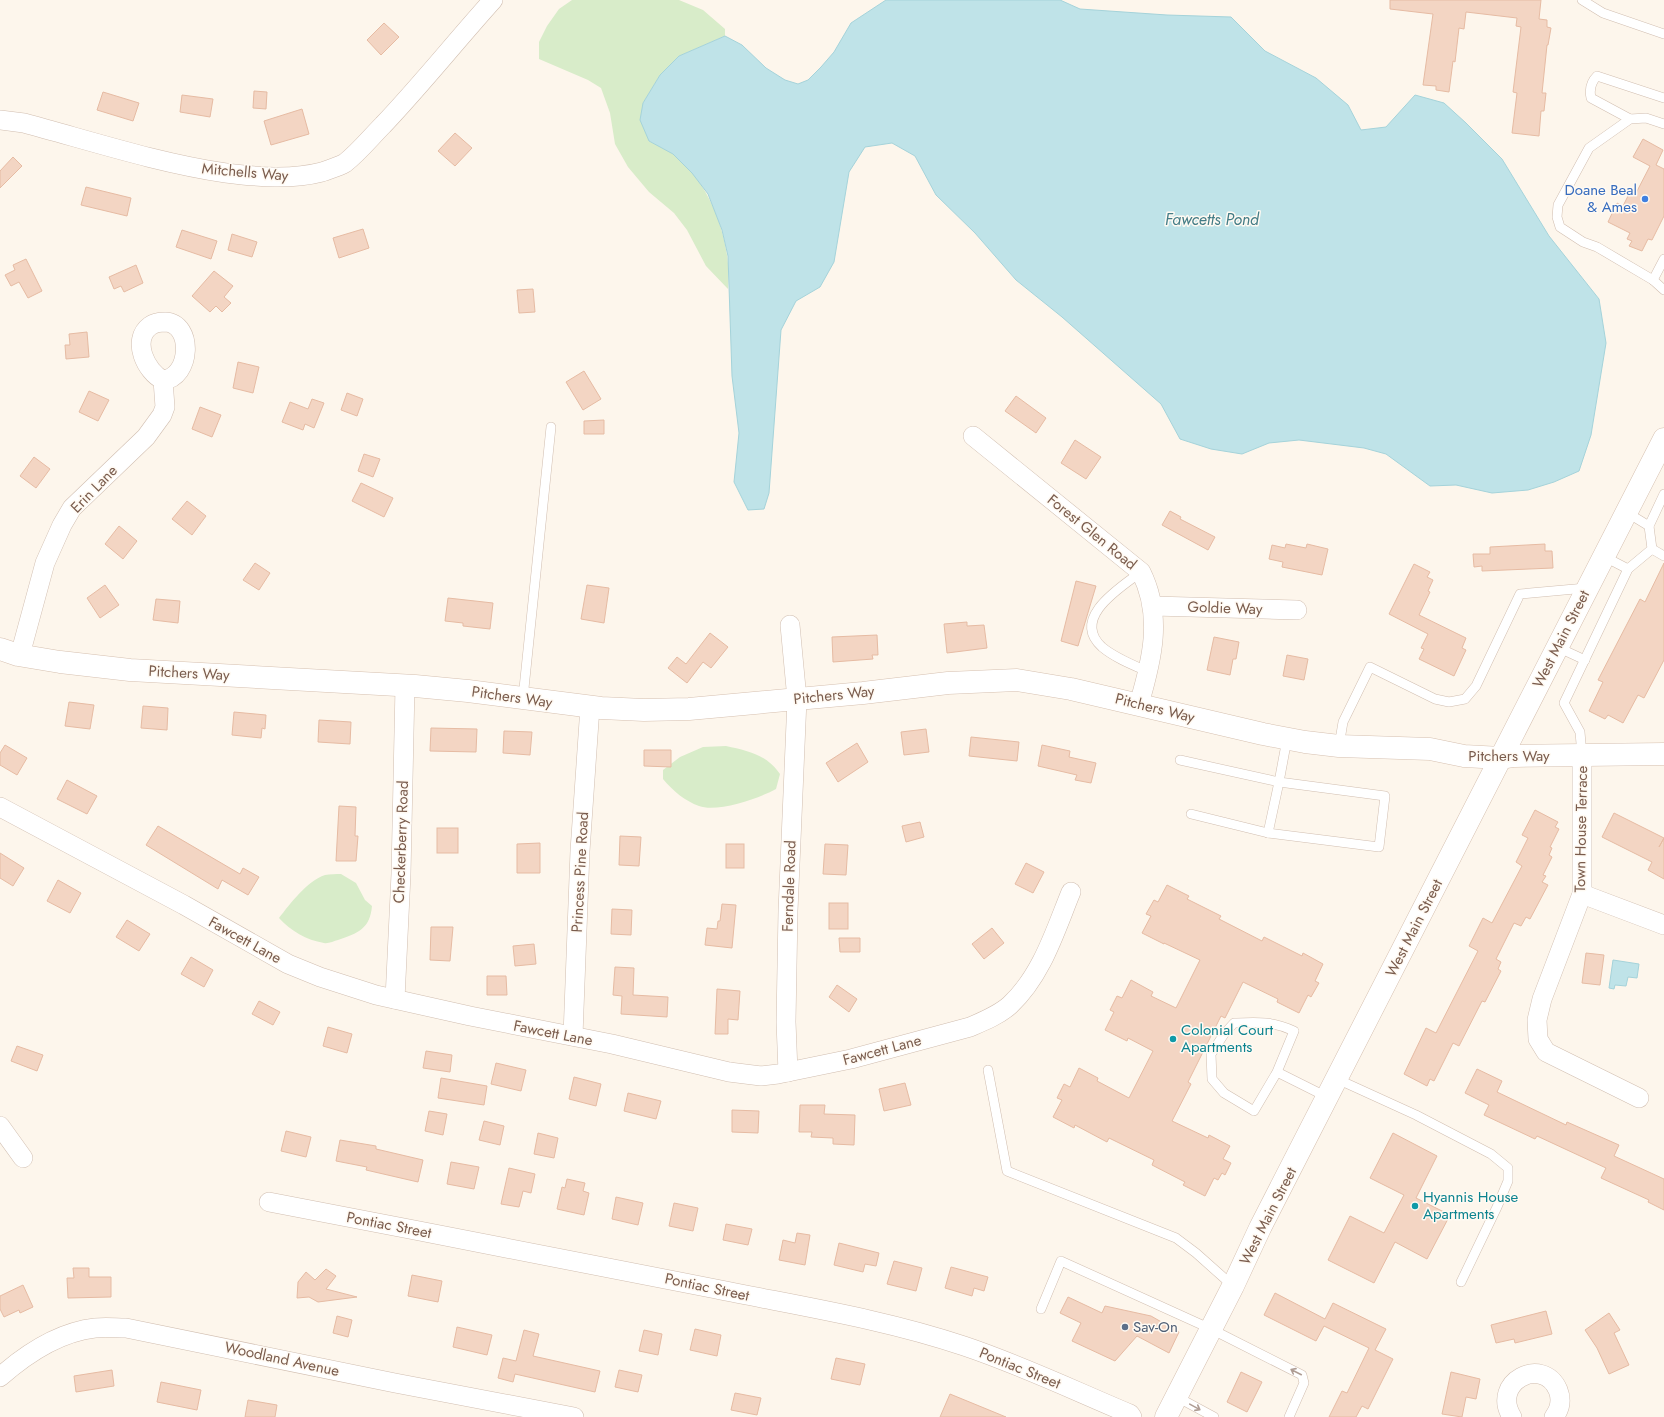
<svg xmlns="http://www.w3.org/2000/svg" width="1664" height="1417" viewBox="0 0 1664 1417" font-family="Jost,sans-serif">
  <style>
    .green { fill: #d8ecc9 }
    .water { fill: #bfe3e8; stroke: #a5d3da }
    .building { fill: #f3d5c3; stroke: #e6bba3 }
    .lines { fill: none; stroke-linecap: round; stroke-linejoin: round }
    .lane-casing { stroke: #d1beb0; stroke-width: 10 }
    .street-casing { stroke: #d1beb0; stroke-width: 20 }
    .secondary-casing { stroke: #d6c0b0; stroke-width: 23 }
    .lane { stroke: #fff; stroke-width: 9 }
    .street { stroke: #fff; stroke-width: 19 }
    .secondary { stroke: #fff; stroke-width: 22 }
    .oneway { stroke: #af9d94 }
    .shop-dot { fill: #3f7fe0; stroke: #fffaf3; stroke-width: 1.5 }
    .culture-dot { fill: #0f9aa8; stroke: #fffaf3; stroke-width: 1.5 }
    .service-dot { fill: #5c6f8a; stroke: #fffaf3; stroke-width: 1.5 }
    .labels { text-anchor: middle; stroke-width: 3; stroke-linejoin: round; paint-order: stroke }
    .street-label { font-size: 15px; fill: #7a5c4d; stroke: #fffaf3 }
    .shop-label { font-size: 15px; fill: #366cbe; stroke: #fffaf3; text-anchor: end }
    .culture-label { font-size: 15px; fill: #0d838f; stroke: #fffaf3; text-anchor: start }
    .service-label { font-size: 15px; fill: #4e5e75; stroke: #fffaf3; text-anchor: start }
    .water-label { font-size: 16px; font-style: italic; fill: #437c86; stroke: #fffaf3 }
  </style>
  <rect width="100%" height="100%" fill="#fdf6ec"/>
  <!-- green -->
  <g class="green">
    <path d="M572 0H679L703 10 725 29V36L679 56 660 75 643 103 649 141C657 145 666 149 673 154 703 176 722 219 727 255 729 266 728 278 728 289L706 266 687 230 674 213 649 192 628 167 615 144 610 113 601 88 588 80 539 59V42L547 26 559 9Z"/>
    <path d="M726 746C748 751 766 754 780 774L776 789C760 798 717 813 699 806 685 801 673 791 663 779V770L680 757 703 747Z"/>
    <path d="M341 874 356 883 365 900 372 906C370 929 358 933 338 940 334 941 328 944 324 943 306 940 291 931 279 918 290 904 307 881 325 875 330 874 336 874 341 874Z"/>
  </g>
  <!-- water -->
  <g class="water">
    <polygon points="886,0 1060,0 1080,9 1167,15 1231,17 1265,51 1316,78 1348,105 1361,130 1386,127 1415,95 1444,103 1466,123 1502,159 1549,236 1599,299 1606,343 1591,435 1579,471 1554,482 1528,490 1492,493 1456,485 1430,486 1386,454 1364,448 1299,440 1269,443 1242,454 1211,449 1180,439 1161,404 1062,317 1016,280 975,233 936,195 915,156 892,143 865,147 849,172 834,262 820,287 796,301 781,330 769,493 764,509 748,510 734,482 739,433 732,376 728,256 722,230 708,194 692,173 673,154 649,141 640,120 643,103 660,75 679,56 725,36 742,45 766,68 785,80 798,84 808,80 821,67 834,52 851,23"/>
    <polygon points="1613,960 1639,964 1637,978 1628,977 1626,986 1615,985 1614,989 1609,988"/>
  </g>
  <!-- building -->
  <g class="building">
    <polygon points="1390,0 1541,0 1539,19 1547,20 1547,27 1551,28 1548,45 1547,45 1542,93 1546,93 1544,111 1541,111 1539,136 1512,133 1517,93 1513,92 1521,27 1516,26 1517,18 1466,12 1464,29 1459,28 1455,62 1453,61 1449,92 1436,90 1436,86 1423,85 1433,14 1390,9"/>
    <polygon points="384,23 399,37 381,55 367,40"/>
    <polygon points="254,91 267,92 266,109 253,108"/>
    <polygon points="103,92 139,103 133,121 97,110"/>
    <polygon points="182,95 213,99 210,117 180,112"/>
    <polygon points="302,109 309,134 271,145 264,121"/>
    <polygon points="455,133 472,148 455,166 438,151"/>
    <polygon points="1643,139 1663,150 1656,165 1664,169 1664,216 1652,240 1648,239 1642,251 1629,246 1632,241 1627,239 1630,233 1608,222 1617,203 1623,206 1630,192 1635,195 1650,166 1633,157"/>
    <polygon points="13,157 22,166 0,188 0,171"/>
    <polygon points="86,187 131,198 127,216 81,205"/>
    <polygon points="363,229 369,248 339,258 333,238"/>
    <polygon points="182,230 217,241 211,259 176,247"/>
    <polygon points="232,234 257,242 252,257 228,250"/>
    <polygon points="26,259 42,291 28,298 19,282 11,286 5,275 15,270 13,265"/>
    <polygon points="136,265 143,283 124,292 121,286 114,289 109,277"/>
    <polygon points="214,271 233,286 224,297 231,303 222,312 216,306 210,312 192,296"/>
    <polygon points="533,289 535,312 519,313 517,290"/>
    <polygon points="87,332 89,357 66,359 65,345 70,345 69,334"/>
    <polygon points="238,362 259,367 253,393 233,388"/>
    <polygon points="584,371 601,399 583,410 566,382"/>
    <polygon points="89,391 109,400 98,421 79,412"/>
    <polygon points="347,393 363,399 357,416 341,410"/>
    <polygon points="1016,396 1046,418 1036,433 1005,411"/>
    <polygon points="312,399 324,403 314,428 305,424 303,430 282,422 290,402 308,409"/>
    <polygon points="200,407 221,415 212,437 192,429"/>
    <polygon points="604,420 604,434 584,434 584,421"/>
    <polygon points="1075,440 1101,457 1086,479 1061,463"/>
    <polygon points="364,454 380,459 373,477 358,471"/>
    <polygon points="34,457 50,469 36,488 20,476"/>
    <polygon points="361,483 393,498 384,517 352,501"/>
    <polygon points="187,501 206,516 192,535 172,519"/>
    <polygon points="1170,511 1181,517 1180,519 1215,537 1208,550 1162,525"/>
    <polygon points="119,526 137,541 123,559 105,544"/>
    <polygon points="1286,544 1306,548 1307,544 1328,549 1322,575 1282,567 1283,562 1269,559 1272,545 1285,548"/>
    <polygon points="1545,544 1545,551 1552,551 1553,568 1482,571 1482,566 1474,567 1473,554 1490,554 1490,547"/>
    <polygon points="255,563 270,573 259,590 243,580"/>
    <polygon points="1664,563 1664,660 1644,698 1638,695 1623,723 1608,715 1605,719 1589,711 1603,682 1598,680 1640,599 1645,602"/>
    <polygon points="1414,564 1430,572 1427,577 1433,580 1428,591 1430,592 1419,615 1466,638 1462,648 1466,650 1454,676 1419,659 1424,649 1421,648 1428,634 1389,614"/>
    <polygon points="1076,581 1096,586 1078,646 1061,641"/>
    <polygon points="105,585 119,605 100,618 87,598"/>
    <polygon points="587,585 609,588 604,623 581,619"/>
    <polygon points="448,598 493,603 490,629 463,626 463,623 445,621"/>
    <polygon points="156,599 180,601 178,623 153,620"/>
    <polygon points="967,622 967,626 984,625 987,648 947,653 944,624"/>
    <polygon points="710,633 728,647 711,668 703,662 687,683 668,668 677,657 686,664"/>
    <polygon points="877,635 878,655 872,655 873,659 833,662 832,637"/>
    <polygon points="1214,637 1239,642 1236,659 1233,659 1230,675 1207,670"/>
    <polygon points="1287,655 1308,659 1304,680 1283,676"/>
    <polygon points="69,702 94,705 90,729 65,726"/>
    <polygon points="143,706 168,708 167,730 141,728"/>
    <polygon points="234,712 266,715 265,729 262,728 261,738 232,735"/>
    <polygon points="319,720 351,722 350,744 318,742"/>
    <polygon points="431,728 477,729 476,752 430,751"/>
    <polygon points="926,729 929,752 904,755 901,732"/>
    <polygon points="504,731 532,732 530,755 503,753"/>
    <polygon points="971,737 1019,742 1017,761 969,756"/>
    <polygon points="857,743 868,762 838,782 826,763"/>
    <polygon points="5,745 27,758 17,775 0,765 0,753"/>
    <polygon points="1042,745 1070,751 1069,757 1096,763 1091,783 1075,780 1077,775 1038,766"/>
    <polygon points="644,750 671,750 671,767 644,766"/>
    <polygon points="67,780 97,796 87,814 57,799"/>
    <polygon points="339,806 356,807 355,836 358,836 356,861 336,861"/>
    <polygon points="1535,810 1558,822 1555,827 1559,829 1550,847 1552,848 1549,855 1552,857 1543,875 1546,876 1542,882 1548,885 1530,919 1526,917 1521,926 1514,923 1496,959 1501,962 1498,969 1501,971 1485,1002 1482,1001 1459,1046 1453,1043 1434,1081 1430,1079 1427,1086 1404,1074 1426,1028 1436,1033 1478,951 1469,946 1483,918 1492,923 1522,866 1516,862 1528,838 1522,835"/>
    <polygon points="1614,813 1664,838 1659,847 1664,838 1664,879 1648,870 1652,862 1602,837"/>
    <polygon points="920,822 924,837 906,842 902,826"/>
    <polygon points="158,826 240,874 243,868 259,877 248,895 222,880 218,889 146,845"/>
    <rect x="437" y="828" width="21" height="25"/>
    <polygon points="620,836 641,837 639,866 619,865"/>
    <polygon points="540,843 540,873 517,873 517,844"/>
    <rect x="726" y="844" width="18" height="24"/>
    <polygon points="825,844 848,845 846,875 823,874"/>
    <polygon points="0,853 24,868 13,886 0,878"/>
    <polygon points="1026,863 1044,872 1033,893 1015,884"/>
    <polygon points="58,880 81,893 70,913 47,901"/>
    <polygon points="1167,885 1189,896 1187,899 1221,916 1219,919 1262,941 1264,937 1302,956 1303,953 1323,964 1315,981 1319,983 1311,997 1308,995 1299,1013 1277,1002 1278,999 1243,982 1225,1018 1221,1016 1188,1082 1191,1084 1172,1121 1208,1138 1209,1135 1230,1146 1223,1159 1231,1163 1225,1175 1222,1173 1218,1180 1214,1178 1205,1196 1183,1185 1185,1182 1152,1165 1154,1160 1109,1138 1107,1142 1075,1125 1074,1128 1053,1117 1062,1100 1057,1098 1064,1084 1070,1087 1079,1068 1098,1078 1097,1081 1129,1098 1153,1051 1128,1038 1127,1041 1105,1030 1114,1012 1110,1010 1117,996 1122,998 1131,980 1153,992 1151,996 1176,1008 1200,960 1164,943 1164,944 1142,933 1151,916 1146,914 1154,900 1158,902"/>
    <rect x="829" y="903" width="19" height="26"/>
    <polygon points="722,904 736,905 732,948 705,945 707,928 717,929 718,921 720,921"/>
    <polygon points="612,909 632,910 631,935 611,934"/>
    <polygon points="127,920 150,934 139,951 116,937"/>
    <polygon points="431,927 453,927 450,961 430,960"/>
    <polygon points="992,928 1004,943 984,959 972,944"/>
    <polygon points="839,938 860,938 860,952 840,952"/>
    <polygon points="534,944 536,964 515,966 513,946"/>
    <polygon points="1586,953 1604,955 1600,985 1582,983"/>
    <polygon points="191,957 213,970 204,987 181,974"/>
    <polygon points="615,967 634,968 633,995 668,997 667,1017 621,1014 622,996 613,995"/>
    <polygon points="487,976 506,976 507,995 487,995"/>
    <polygon points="837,985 857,999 849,1012 829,997"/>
    <polygon points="717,989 740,991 738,1020 728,1019 728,1034 715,1034"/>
    <polygon points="259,1001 280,1012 273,1025 252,1014"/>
    <polygon points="328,1027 352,1034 347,1053 323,1046"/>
    <polygon points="17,1046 43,1055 37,1071 11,1061"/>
    <polygon points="426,1051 452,1055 450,1072 423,1068"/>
    <polygon points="496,1063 526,1070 521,1091 491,1084"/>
    <polygon points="1477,1069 1502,1081 1497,1092 1566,1125 1567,1122 1619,1145 1614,1156 1664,1179 1664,1210 1648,1202 1649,1200 1601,1178 1606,1168 1537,1136 1535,1139 1484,1115 1489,1105 1465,1093"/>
    <polygon points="574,1077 601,1084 596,1106 569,1099"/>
    <polygon points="441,1078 487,1086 484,1105 438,1098"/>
    <polygon points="905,1083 911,1105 884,1111 879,1089"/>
    <polygon points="628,1093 661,1101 656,1119 624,1111"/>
    <polygon points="800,1105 825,1105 824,1114 855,1115 854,1145 833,1144 833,1138 811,1137 812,1132 799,1132"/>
    <polygon points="732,1110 759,1111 758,1133 732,1132"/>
    <polygon points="429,1111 447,1114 443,1135 425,1131"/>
    <polygon points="484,1121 504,1126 500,1145 479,1140"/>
    <polygon points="286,1131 311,1137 306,1157 281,1151"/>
    <polygon points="538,1133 558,1138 554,1158 534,1154"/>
    <polygon points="1393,1133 1437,1156 1416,1198 1450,1215 1427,1259 1395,1242 1374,1283 1328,1260 1350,1216 1384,1233 1404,1195 1370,1178"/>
    <polygon points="340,1140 376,1146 376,1149 423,1160 418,1182 366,1170 367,1167 336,1161"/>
    <polygon points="451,1162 479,1167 474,1189 447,1184"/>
    <polygon points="509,1168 535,1174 531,1193 523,1191 519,1207 501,1204"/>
    <polygon points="567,1179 585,1183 583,1191 589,1193 584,1215 557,1209 562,1187 565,1188"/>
    <polygon points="616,1197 643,1203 638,1225 612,1219"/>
    <polygon points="674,1203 698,1208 693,1231 669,1226"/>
    <polygon points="726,1224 752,1229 748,1245 723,1240"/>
    <polygon points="797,1233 810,1235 805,1265 779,1260 783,1240 795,1243"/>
    <polygon points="839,1243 879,1253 876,1266 865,1264 863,1272 834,1265"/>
    <polygon points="894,1261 922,1268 916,1291 887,1284"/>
    <polygon points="951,1267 988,1277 984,1291 974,1288 972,1296 945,1288"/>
    <polygon points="73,1268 89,1268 89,1277 111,1277 111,1297 68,1298 67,1278 74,1278"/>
    <polygon points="326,1269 336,1276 326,1289 357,1297 318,1302 309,1297 297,1298 298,1282 306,1272 315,1280"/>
    <polygon points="412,1275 442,1281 438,1302 408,1296"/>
    <polygon points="23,1285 33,1307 20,1313 19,1310 4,1317 0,1309 0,1296"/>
    <polygon points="1275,1293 1325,1319 1333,1303 1386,1329 1375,1350 1393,1359 1368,1409 1362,1406 1356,1417 1329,1417 1342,1391 1347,1393 1369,1348 1324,1326 1316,1341 1264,1315"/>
    <polygon points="1068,1297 1102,1313 1105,1306 1151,1316 1179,1332 1169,1353 1137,1336 1115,1361 1072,1341 1081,1323 1060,1313"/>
    <polygon points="1546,1311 1552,1334 1515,1343 1514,1339 1496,1343 1491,1325"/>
    <polygon points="1609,1313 1620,1330 1614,1333 1629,1365 1609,1374 1597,1348 1585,1330"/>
    <polygon points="337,1316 352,1320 348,1337 333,1333"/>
    <polygon points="457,1327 492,1335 487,1355 453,1347"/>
    <polygon points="695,1329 721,1335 717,1356 690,1350"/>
    <polygon points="524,1330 539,1334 533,1356 600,1371 595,1392 515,1374 513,1382 498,1378 503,1358 516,1361"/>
    <polygon points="644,1330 662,1334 658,1355 639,1351"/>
    <polygon points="836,1358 865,1364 860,1385 831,1379"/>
    <polygon points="112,1370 114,1386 76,1392 74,1376"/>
    <polygon points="619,1370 642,1375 638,1392 615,1387"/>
    <polygon points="1241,1372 1262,1382 1247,1412 1227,1402"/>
    <polygon points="1451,1372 1480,1379 1476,1399 1466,1397 1462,1417 1442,1414"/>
    <polygon points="161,1382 201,1390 197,1410 157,1402"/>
    <polygon points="735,1393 761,1398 757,1415 731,1410"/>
    <polygon points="950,1394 1006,1417 940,1417"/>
    <polygon points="248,1400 277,1405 275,1417 245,1417"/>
  </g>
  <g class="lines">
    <!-- lane casing -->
    <g class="lane-casing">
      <g id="lane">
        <polyline points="1582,0 1603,13 1664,34"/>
        <path d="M1630 119 1591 98C1589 89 1591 82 1597 76L1664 98"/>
        <polyline points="1664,124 1646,118 1630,119 1589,148 1558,205 1557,217 1560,227 1583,242 1597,247 1653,280 1664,290"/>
        <polyline points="1653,280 1664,259"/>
        <polyline points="1626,512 1649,526"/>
        <polyline points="1652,549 1664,556"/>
        <polyline points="1603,556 1628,569"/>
        <path d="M1141 572C1121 587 1070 618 1102 647 1115 658 1133 665 1149 672"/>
        <polyline points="1557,647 1585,660"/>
        <polyline points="523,698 551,427"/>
        <polyline points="1339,746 1343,722 1370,667 1435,699 1449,702 1465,699 1476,686 1520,594 1586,588"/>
        <polyline points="1582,755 1580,732 1564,703 1628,569 1652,549 1649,526 1664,494"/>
        <polyline points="1180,760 1279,782 1268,833"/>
        <polyline points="1191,814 1268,833 1379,847 1385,796 1279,782 1287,739"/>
        <polyline points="988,1070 1007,1171 1176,1238 1196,1253 1233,1286"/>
        <path d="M1277 1072 1254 1111 1224 1093 1212 1079 1211 1054 1224 1034 1234 1023C1258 1022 1272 1021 1294 1031L1277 1072 1327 1097"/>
        <polyline points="1337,1079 1416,1115 1491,1154 1508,1168 1508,1181 1497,1207 1461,1282"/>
        <polyline points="1041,1309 1061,1261 1211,1329 1302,1375 1304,1383 1289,1417"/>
        <polyline points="1177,1397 1214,1417"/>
      </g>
    </g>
    <!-- street casing -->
    <g class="street-casing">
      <g id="street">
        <path d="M0 120 24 123C91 141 158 163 226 173 258 177 291 180 322 172 330 169 338 167 345 163 359 152 371 137 383 125 421 85 456 41 493 0"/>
        <path d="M973 436 1141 572C1163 616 1152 660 1139 704"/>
        <polyline points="1153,606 1297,610"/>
        <path d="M20 655 45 563 62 525 72 508 146 437 162 415 165 407 163 380C146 372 131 340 150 326 154 323 159 322 165 322 194 323 191 378 163 380"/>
        <polyline points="1582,755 1582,894 1542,999 1537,1020 1538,1039 1546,1052 1639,1098"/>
        <path d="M0 807 184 905 288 964 320 977 376 995 470 1016 612 1044 729 1072 761 1076 778 1074 851 1059 970 1027C984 1021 999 1015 1010 1005 1042 975 1055 931 1071 892"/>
        <polyline points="1582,894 1664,925"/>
        <polyline points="395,999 401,874 405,686"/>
        <polyline points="573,1036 580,851 590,707"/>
        <polyline points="788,1072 786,1022 788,911 797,699 790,625"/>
        <polyline points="0,1126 23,1158"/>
        <path d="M269 1202C418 1231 568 1259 716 1289 799 1306 884 1319 964 1346 1021 1365 1075 1391 1130 1414L1132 1417"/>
        <path d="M0 1377C26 1354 60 1332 95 1328 105 1327 116 1328 126 1328L395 1383 574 1417"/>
        <path d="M1512 1417C1490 1382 1543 1355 1558 1390 1562 1400 1560 1409 1554 1417"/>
      </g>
    </g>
    <!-- secondary casing -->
    <g class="secondary-casing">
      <g id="secondary">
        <polyline points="0,649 18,655 60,662 130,670 415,686 468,691 601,708 644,710 689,709 863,693 948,683 1017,680 1071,689 1263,734 1305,742 1339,746 1430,749 1464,756 1501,758 1514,756 1664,754"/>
        <polyline points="1166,1417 1233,1286 1260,1228 1664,439"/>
      </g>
    </g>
    <!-- lane -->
    <use href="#lane" class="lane"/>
    <!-- street -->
    <use href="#street" class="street"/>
    <!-- secondary -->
    <use href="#secondary" class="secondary"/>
  </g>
  <!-- one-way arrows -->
  <defs><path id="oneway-shaft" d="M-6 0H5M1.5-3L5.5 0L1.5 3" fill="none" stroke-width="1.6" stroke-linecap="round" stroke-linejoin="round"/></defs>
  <g class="oneway">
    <use href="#oneway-shaft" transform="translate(1296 1372) rotate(-153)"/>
    <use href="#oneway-shaft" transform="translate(1195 1407) rotate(29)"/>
  </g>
  <!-- markers -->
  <circle class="shop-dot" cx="1645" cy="199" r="4"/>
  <g class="culture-dot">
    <circle cx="1173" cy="1039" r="4"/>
    <circle cx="1415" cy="1206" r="4"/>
  </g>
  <circle class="service-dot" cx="1125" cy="1327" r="4"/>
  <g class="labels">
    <!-- street labels -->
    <g class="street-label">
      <text transform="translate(245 172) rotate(5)" y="5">Mitchells Way</text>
      <text transform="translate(94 489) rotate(-46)" y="5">Erin Lane</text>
      <text transform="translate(1092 532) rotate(39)" y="5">Forest Glen Road</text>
      <text transform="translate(1225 608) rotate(2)" y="5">Goldie Way</text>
      <text transform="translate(1561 639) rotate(-63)" y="5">West Main Street</text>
      <text transform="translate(189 673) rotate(3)" y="5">Pitchers Way</text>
      <text transform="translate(834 695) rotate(-6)" y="5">Pitchers Way</text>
      <text transform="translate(512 697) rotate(8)" y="5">Pitchers Way</text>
      <text transform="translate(1155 708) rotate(14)" y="5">Pitchers Way</text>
      <text x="1509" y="761">Pitchers Way</text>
      <text transform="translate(1581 829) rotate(-89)" y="5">Town House Terrace</text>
      <text transform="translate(401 842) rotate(-88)" y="5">Checkerberry Road</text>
      <text transform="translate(580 872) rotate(-87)" y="5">Princess Pine Road</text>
      <text transform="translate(789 886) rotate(-88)" y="5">Ferndale Road</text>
      <text transform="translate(1414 928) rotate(-63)" y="5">West Main Street</text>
      <text transform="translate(245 940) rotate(29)" y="5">Fawcett Lane</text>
      <text transform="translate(553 1033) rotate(11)" y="5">Fawcett Lane</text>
      <text transform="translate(882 1050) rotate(-15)" y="5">Fawcett Lane</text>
      <text transform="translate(1268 1216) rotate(-63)" y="5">West Main Street</text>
      <text transform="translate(389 1225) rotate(11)" y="5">Pontiac Street</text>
      <text transform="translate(707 1287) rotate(12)" y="5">Pontiac Street</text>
      <text transform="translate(282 1359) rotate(12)" y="5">Woodland Avenue</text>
      <text transform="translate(1020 1368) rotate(22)" y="5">Pontiac Street</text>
    </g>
    <!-- shop labels -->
    <g class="shop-label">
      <text x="1637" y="195">Doane Beal<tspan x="1637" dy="17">&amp; Ames</tspan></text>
    </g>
    <!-- culture labels -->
    <g class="culture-label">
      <text x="1181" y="1035">Colonial Court<tspan x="1181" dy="17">Apartments</tspan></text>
      <text x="1423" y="1202">Hyannis House<tspan x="1423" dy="17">Apartments</tspan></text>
    </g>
    <!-- service labels -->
    <g class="service-label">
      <text x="1133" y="1332">Sav-On</text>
    </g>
    <!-- water labels -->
    <g class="water-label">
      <text x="1212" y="225">Fawcetts Pond</text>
    </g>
  </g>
</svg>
